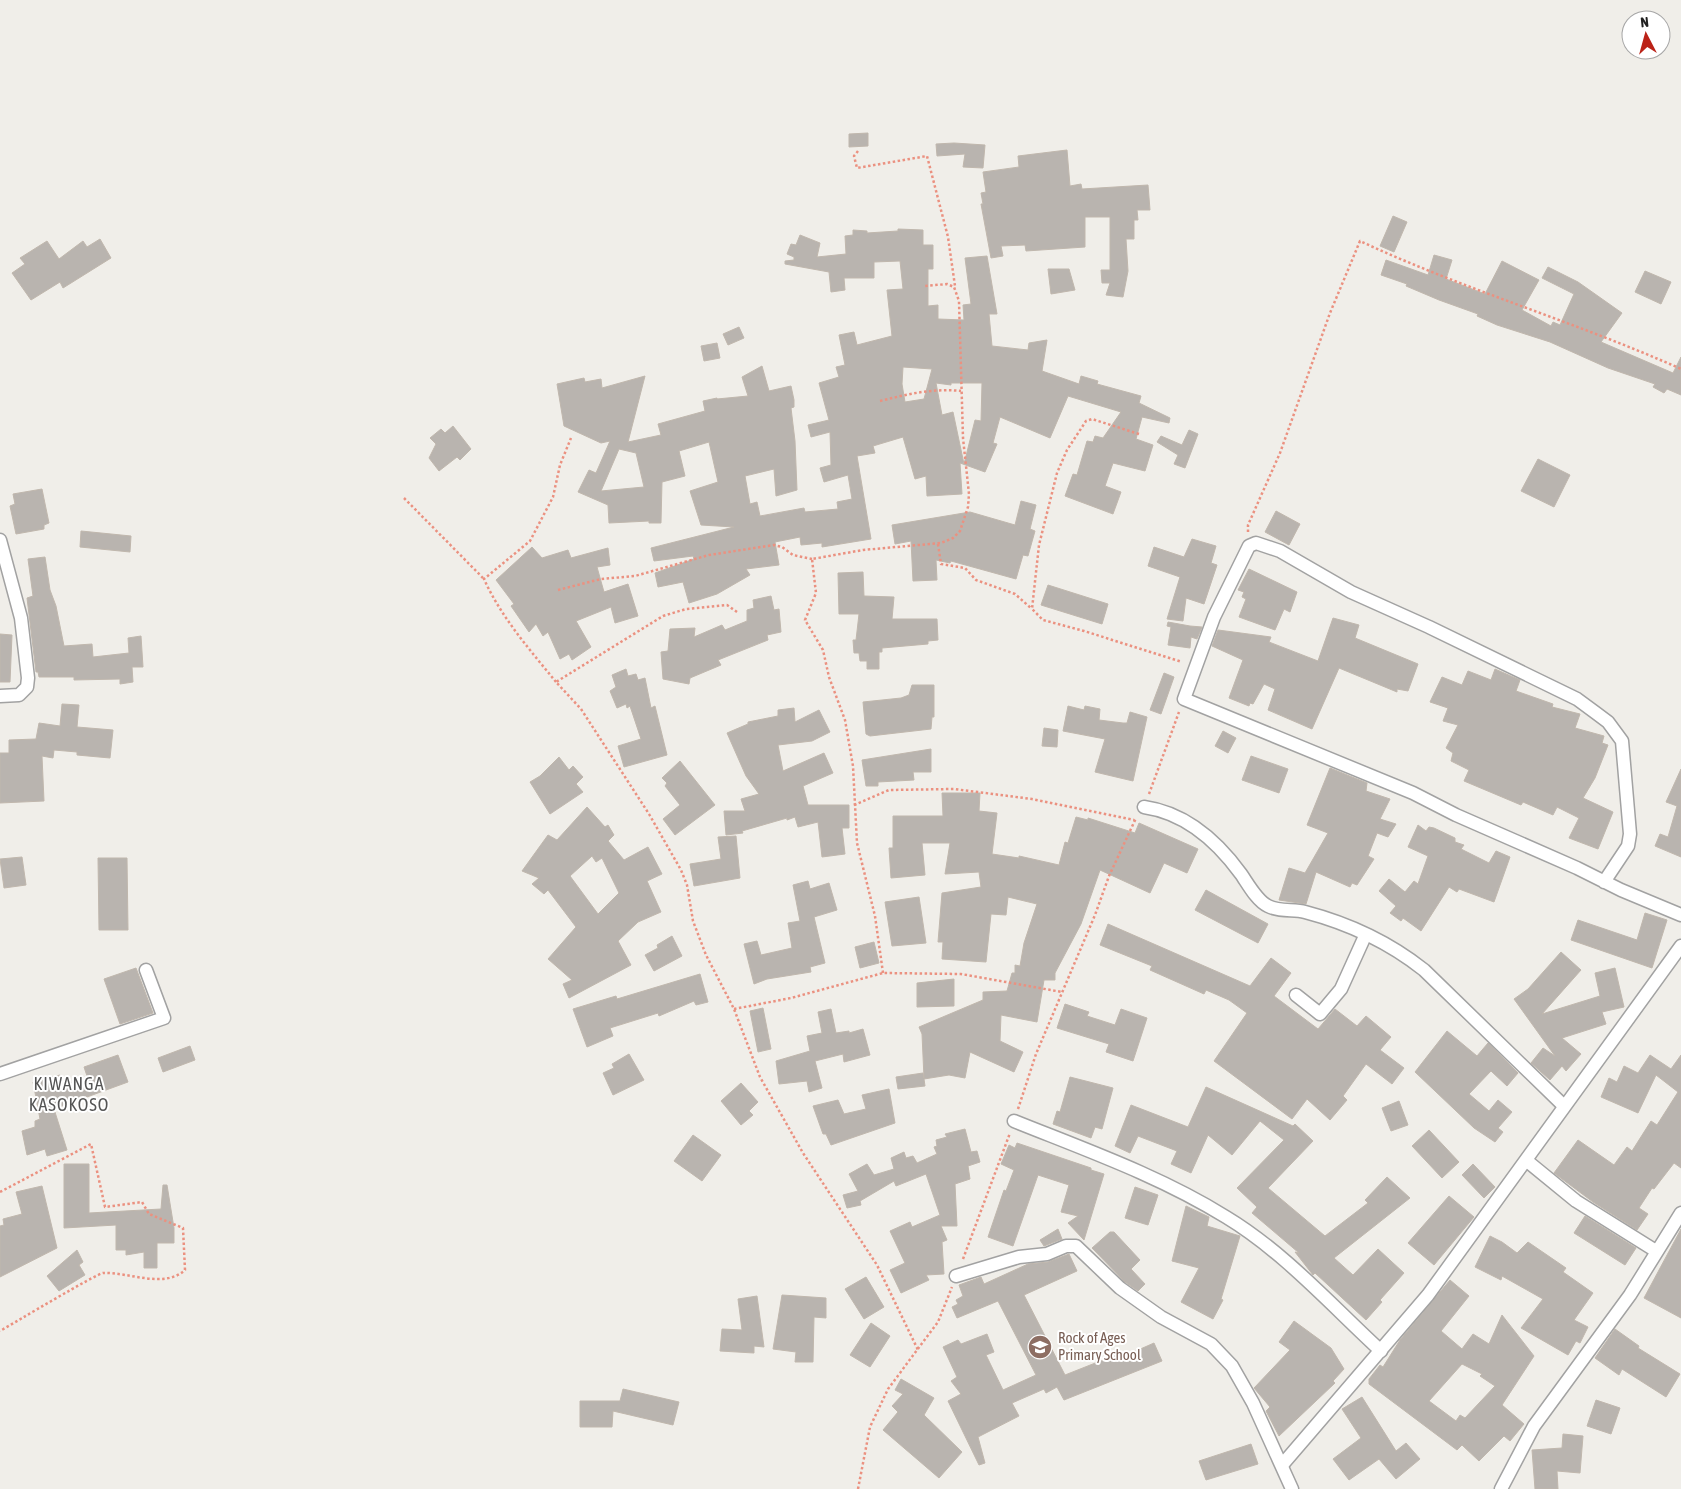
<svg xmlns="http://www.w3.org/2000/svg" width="1681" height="1489" viewBox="0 0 1681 1489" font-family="'Asap Condensed',sans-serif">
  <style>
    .building { fill: #b9b4af; stroke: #c0b7ad; fill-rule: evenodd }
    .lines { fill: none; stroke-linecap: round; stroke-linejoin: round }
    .street-casing { stroke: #a2a2a2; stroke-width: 15 }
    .path { stroke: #eb9180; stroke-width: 2.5; stroke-dasharray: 2.5 2.5; stroke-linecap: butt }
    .street { stroke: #fff; stroke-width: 12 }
    .labels { text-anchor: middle; stroke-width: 4; stroke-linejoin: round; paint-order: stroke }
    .education-label { font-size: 15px; fill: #785e54; stroke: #fff; text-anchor: start }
    .quarter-label { font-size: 18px; letter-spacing: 1px; fill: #545454; stroke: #fff }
  </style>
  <rect width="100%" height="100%" fill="#f0eee9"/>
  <!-- building -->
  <g class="building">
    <polygon points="868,133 868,146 849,147 849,134"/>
    <polygon points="954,143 985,145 983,168 963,167 965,154 937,156 936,144"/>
    <polygon points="1067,150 1070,186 1081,184 1082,189 1148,185 1150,210 1137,210 1138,220 1134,220 1134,239 1126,239 1128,271 1123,297 1106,295 1110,283 1102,283 1101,270 1110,270 1110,217 1085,217 1085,247 1026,251 1025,245 1001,246 1003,256 991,258 981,204 983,204 981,193 986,192 983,172 1019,167 1018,156"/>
    <polygon points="1393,216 1407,222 1394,252 1380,246"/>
    <path d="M898 229 923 230V245H933V269H928V306L938 305V319L964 320 963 305 971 304 965 258 987 256 997 314H989L992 346 1028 350 1029 343 1047 340 1042 371 1079 384 1081 376 1098 381 1097 384 1141 396 1139 403 1170 418 1169 423 1142 417 1136 439 1153 445 1145 471 1113 463 1105 486 1121 492 1113 514 1065 496 1073 474 1077 475 1087 441 1093 442 1095 436 1103 438 1121 412 1068 396 1050 438 1000 417 993 443 997 444 985 472 960 463 962 494 927 496 926 476 915 479 903 437 873 446 875 453 857 456 871 539 822 547V543L801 545 800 537 775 542 779 565 746 569 750 575 717 594 689 603 683 582 658 587 655 573 694 559 693 556 654 561 651 548 734 527 701 525 690 491 718 482 709 442 679 451 685 476 662 482 661 523H649V521L609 523 608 505 578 492 589 470 596 473 610 441 601 443 564 426 557 384 584 378 585 382 601 379 602 388 645 376 628 442 661 435 658 424 705 411 703 401 717 398V399L748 396 742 377 762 366 769 391 791 386 794 400V407L791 408 795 441 797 490 776 496 774 469 745 476 750 504 757 502 760 516 804 508 805 512 838 509 837 502 852 499 848 475 824 482 820 468 831 465 830 432 811 437 808 425 829 420 819 383 839 377 836 367 845 365 839 335 854 332 857 345 892 336 887 290 903 289 900 261 874 262V278H844L845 290 831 292 829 272 785 264V261L794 260V257L787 254 791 244 796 245 800 235 820 243 817 257 846 254 845 236 853 235V230L867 231V233L898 231ZM903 367 932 369 924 399 905 402 902 384ZM936 383 951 385V383H982L981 421 975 420 964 464 953 412 942 415ZM619 449 636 453 644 487 601 491Z"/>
    <polygon points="100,239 111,258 63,288 60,282 31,300 12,273 25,264 20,258 47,241 59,259 83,241 87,247"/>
    <polygon points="1434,255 1452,260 1446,279 1485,294 1502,261 1539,280 1522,310 1551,326 1553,322 1560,325 1574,294 1542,278 1548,267 1578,282 1622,313 1601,342 1673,373 1681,357 1681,395 1667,389 1664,393 1653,387 1655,384 1608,368 1550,342 1497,325 1477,316 1478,314 1439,300 1406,286 1407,284 1381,275 1386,260 1428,275"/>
    <polygon points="1048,269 1069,269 1075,290 1051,294"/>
    <polygon points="1645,271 1671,282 1661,304 1635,292"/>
    <polygon points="739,327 744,338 728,345 723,334"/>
    <polygon points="717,343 720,358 704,361 701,346"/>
    <polygon points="453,426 471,449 460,460 457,457 439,471 429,458 436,444 430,438 441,429 445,433"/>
    <polygon points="1189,430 1198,434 1185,468 1174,464 1178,455 1157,442 1161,436 1182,445"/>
    <polygon points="1538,459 1570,475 1554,507 1521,491"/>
    <polygon points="42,489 49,523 44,525 44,529 16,534 10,506 15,504 13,494"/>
    <polygon points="1021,501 1036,505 1030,529 1035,531 1028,556 1023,555 1016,579 951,561 950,563 936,560 937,580 913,581 911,541 895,544 892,525 970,512 1015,525"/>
    <polygon points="1276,511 1300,524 1289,545 1265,532"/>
    <polygon points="81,531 131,536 130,552 80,547"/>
    <polygon points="1192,539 1216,546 1211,563 1217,565 1204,604 1186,598 1183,621 1167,619 1180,577 1148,566 1154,547 1184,557"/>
    <polygon points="532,547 542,558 568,550 571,558 608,548 610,565 597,567 604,592 628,584 638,616 615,623 611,607 576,621 591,647 572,660 569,654 560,659 548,632 543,636 536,624 529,632 511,606 514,604 496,580"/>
    <polygon points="45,557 50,590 56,606 64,646 92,644 93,657 129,653 128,638 141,636 143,667 132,667 133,682 120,684 120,679 74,680 74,677 39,677 38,672 36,672 27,598 33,596 28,559"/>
    <polygon points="1249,569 1297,592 1290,612 1284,609 1275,630 1239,617 1246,599 1242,597 1244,592 1238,590"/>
    <polygon points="863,572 864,596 894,597 892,619 937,619 938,640 928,641 928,644 882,648 882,652 879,652 879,669 867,669 867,661 860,661 859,653 854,653 853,640 856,640 859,614 839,614 838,573"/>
    <polygon points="1048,585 1108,604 1102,624 1041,605"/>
    <polygon points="771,596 774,610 779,609 781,632 767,635 768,640 718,660 721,665 690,678 689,684 663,679 661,652 668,651 670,629 695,628 694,637 722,625 725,630 747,621 747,610 754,608 753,600"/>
    <polygon points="1333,618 1359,625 1355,638 1418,664 1408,691 1397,689 1397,692 1339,668 1312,729 1268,710 1275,689 1264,684 1253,704 1250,703 1249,706 1229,698 1243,660 1212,646 1218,630 1271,637 1269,642 1318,661"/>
    <polygon points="1168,622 1190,626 1202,627 1197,639 1191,637 1190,648 1168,645 1171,627 1167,626"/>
    <polygon points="0,634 12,635 10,682 0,682"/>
    <polygon points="626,669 628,676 636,674 638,680 645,678 651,708 655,706 667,755 624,767 618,746 641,739 630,706 627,708 626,704 617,708 610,691 616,687 612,675"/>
    <polygon points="1495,669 1520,680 1516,691 1553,704 1552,707 1580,714 1575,728 1604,736 1602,743 1608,745 1595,778 1583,798 1613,812 1598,849 1569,838 1579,818 1557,807 1553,815 1523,802 1521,805 1464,781 1469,770 1451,761 1453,753 1446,748 1458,725 1443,721 1448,708 1430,702 1442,677 1462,685 1468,671 1491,680"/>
    <polygon points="1164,673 1174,677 1161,714 1150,710"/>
    <polygon points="912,685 934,685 934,717 932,717 931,729 870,736 866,734 863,702 901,698 909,695"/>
    <polygon points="62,704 79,705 77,727 113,730 110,758 77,755 77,752 54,750 53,758 42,756 44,801 0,803 0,753 9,753 9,740 36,739 39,723 60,726"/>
    <polygon points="1068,706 1084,710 1085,706 1100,709 1099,720 1123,723 1127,723 1130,712 1147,717 1133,781 1095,772 1105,739 1063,731"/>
    <polygon points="794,708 795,722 819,710 830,732 812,741 778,745 783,771 824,753 833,773 803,786 808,805 849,805 849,828 842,828 845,854 822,857 818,822 798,827 795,817 787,820 787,818 742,831 743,833 726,835 724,811 745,811 741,799 759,794 746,776 727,733 748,724 748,722 778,716 778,710"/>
    <polygon points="1044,728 1058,730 1057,747 1042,746"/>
    <polygon points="1223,731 1236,738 1228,753 1215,746"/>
    <polygon points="931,749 931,772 913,772 914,780 878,782 878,786 866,786 862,760"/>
    <polygon points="1251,756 1288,769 1279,793 1242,780"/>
    <polygon points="559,757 569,770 573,766 583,777 576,784 583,792 550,814 530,782 540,776"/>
    <polygon points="680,761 715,805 675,835 663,819 680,805 665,786 667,783 662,778"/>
    <polygon points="1330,768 1367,783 1366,791 1390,799 1380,819 1396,824 1388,837 1377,833 1368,856 1374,859 1357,885 1352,883 1350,887 1316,872 1306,904 1279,900 1289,868 1305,873 1328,833 1307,825"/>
    <polygon points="1681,769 1681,857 1655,846 1660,834 1668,837 1677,806 1666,802"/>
    <polygon points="942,793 980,793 979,811 997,813 992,854 1019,858 1019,856 1059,865 1065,842 1068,843 1076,817 1088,820 1088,818 1135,833 1139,823 1198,849 1187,873 1164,863 1150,893 1100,870 1081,924 1055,973 1055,980 1044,980 1037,1022 1001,1015 1000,1041 1023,1052 1014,1072 970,1052 965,1078 949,1075 924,1079 925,1086 898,1089 896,1077 923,1073 924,1078 922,1034 919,1027 983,1000 983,992 1007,991 1012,973 1015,973 1015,965 1020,966 1024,943 1037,904 1008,897 1006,915 991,914 986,962 942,959 943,942 938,942 942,893 981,887 979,872 945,874 950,843 922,843 925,875 891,878 889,848 893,848 893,816 943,816"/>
    <path d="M587 807 605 827 608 825 614 835 608 841 624 860 648 847 662 874 647 881 661 912 638 922 618 941 631 965 569 998 563 984 572 980 548 959 576 927 548 890 544 894 532 884 539 878 522 871 548 835 557 840ZM592 856 596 862 602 858 619 893 598 914 570 876Z"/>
    <polygon points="1418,825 1426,831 1429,827 1434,828 1455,838 1455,842 1464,845 1461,849 1489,863 1496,851 1510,857 1494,902 1459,889 1457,892 1449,887 1421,931 1403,918 1401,921 1390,913 1396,906 1379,891 1389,879 1405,892 1414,881 1418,884 1428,856 1408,847"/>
    <polygon points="736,836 740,878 694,886 690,864 721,859 718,837"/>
    <polygon points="22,857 26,885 4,888 0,859"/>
    <polygon points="98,858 127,858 128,930 99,930"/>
    <polygon points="808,881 810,889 829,883 837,910 814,917 825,963 810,967 811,972 767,979 754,984 744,944 757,941 761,955 792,948 788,923 800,921 793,885"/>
    <polygon points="1206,890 1268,924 1258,943 1195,910"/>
    <polygon points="919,897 926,943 892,946 885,902"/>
    <polygon points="1645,913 1667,920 1652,968 1571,940 1578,920 1637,940"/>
    <polygon points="1108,924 1250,986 1271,958 1291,973 1274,996 1318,1029 1335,1009 1357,1026 1366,1016 1391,1037 1380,1050 1404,1068 1392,1084 1366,1064 1343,1096 1347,1100 1330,1120 1307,1099 1292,1119 1214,1061 1247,1013 1229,1000 1206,990 1204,994 1150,970 1152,966 1100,945"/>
    <polygon points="672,936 682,956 654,971 645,955 658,948 657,945"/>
    <polygon points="874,942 879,963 860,968 855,947"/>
    <polygon points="1561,952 1581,970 1542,1014 1600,996 1595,973 1615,968 1624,1007 1602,1012 1606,1024 1562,1038 1581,1054 1566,1071 1562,1066 1550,1080 1531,1063 1543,1048 1555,1056 1514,999 1528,989"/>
    <polygon points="136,968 153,1013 120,1024 104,979"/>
    <polygon points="700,974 708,1002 696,1005 694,1001 659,1016 658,1013 610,1028 613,1036 587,1047 573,1009 616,996 617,999"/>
    <polygon points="954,979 954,1006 917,1007 917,983"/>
    <polygon points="1065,1004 1089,1012 1087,1016 1115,1025 1121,1009 1147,1018 1133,1061 1106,1052 1109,1044 1057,1028"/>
    <polygon points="763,1008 771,1049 758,1052 750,1011"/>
    <polygon points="831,1009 836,1033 849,1031 849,1033 863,1029 870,1055 844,1062 843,1054 815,1061 822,1088 809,1092 807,1081 779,1084 776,1061 810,1051 807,1036 822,1033 818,1012"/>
    <polygon points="1447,1031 1477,1056 1488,1043 1518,1073 1507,1086 1491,1071 1469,1094 1489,1111 1498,1100 1512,1112 1498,1128 1503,1132 1495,1142 1474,1128 1415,1072"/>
    <polygon points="190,1046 195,1060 163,1072 158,1058"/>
    <polygon points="629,1054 644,1080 613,1095 603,1073 614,1068 612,1064"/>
    <polygon points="118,1055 128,1082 54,1109 67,1150 47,1156 45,1149 27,1155 22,1131 35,1127 35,1121 40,1119 33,1082 60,1075 63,1084 88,1079 84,1067"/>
    <polygon points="1650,1055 1671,1069 1681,1055 1681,1168 1674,1163 1654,1189 1652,1188 1639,1208 1648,1214 1637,1230 1593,1202 1554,1173 1578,1140 1614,1165 1627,1147 1632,1151 1651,1121 1657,1125 1678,1092 1656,1075 1638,1113 1601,1097 1609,1078 1617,1082 1624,1066 1638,1073"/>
    <polygon points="1070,1077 1113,1088 1102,1129 1095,1127 1091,1138 1053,1124 1057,1111 1060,1112"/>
    <polygon points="741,1083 758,1102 749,1111 753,1115 741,1125 721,1101"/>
    <polygon points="1206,1087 1293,1126 1295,1124 1313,1141 1268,1188 1325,1236 1368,1203 1365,1200 1387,1177 1410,1198 1334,1258 1353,1275 1378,1249 1404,1273 1380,1300 1382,1302 1366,1320 1315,1273 1313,1275 1295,1252 1299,1253 1252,1213 1257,1207 1237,1188 1284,1140 1260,1121 1232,1155 1208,1135 1191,1173 1171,1164 1177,1151 1138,1136 1130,1153 1115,1146 1131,1105 1188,1127"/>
    <polygon points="889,1089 895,1123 831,1145 826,1134 823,1134 813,1106 838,1100 844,1114 866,1109 862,1095"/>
    <polygon points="1399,1101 1408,1125 1391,1131 1382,1108"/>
    <polygon points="965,1129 971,1152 977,1151 980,1162 968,1166 970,1179 955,1184 957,1226 941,1226 947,1240 942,1242 944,1274 926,1275 929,1280 901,1293 890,1270 905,1263 890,1231 910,1222 912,1227 940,1215 926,1174 896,1186 894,1181 860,1201 861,1205 847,1208 843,1195 858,1191 849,1174 867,1164 874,1175 894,1169 891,1158 904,1152 906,1158 913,1156 917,1163 937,1154 934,1147 937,1146 936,1140 947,1137 945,1134"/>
    <polygon points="1429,1130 1459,1162 1442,1178 1412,1146"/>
    <polygon points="693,1135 721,1155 702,1181 674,1161"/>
    <polygon points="1017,1143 1091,1168 1091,1170 1104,1174 1084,1240 1068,1223 1078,1216 1061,1212 1069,1185 1038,1175 1013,1246 988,1237 1004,1190 1006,1191 1014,1170 1001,1164 1009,1145 1015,1148"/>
    <polygon points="64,1164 89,1164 89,1213 161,1209 163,1185 167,1185 174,1228 174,1243 157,1243 157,1268 144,1268 144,1252 126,1255 126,1250 116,1250 116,1225 64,1228"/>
    <polygon points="1473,1164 1495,1187 1484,1198 1462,1175"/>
    <polygon points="42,1186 57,1248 0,1277 0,1226 4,1225 3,1219 22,1214 16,1192"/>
    <polygon points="1135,1187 1158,1195 1148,1225 1125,1218"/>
    <polygon points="1449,1196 1474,1217 1434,1265 1408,1243"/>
    <polygon points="1186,1206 1209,1217 1207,1226 1240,1236 1221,1299 1223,1300 1213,1319 1181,1302 1199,1268 1172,1261"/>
    <polygon points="1585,1216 1636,1248 1625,1265 1574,1233"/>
    <polygon points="1058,1229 1062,1239 1044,1246 1040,1240"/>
    <polygon points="1681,1229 1681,1318 1644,1298"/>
    <polygon points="1110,1232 1114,1232 1140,1260 1131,1269 1145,1284 1138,1291 1125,1282 1092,1248"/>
    <polygon points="1490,1236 1502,1242 1517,1253 1528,1242 1566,1268 1563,1272 1593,1293 1574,1320 1588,1327 1580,1343 1576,1341 1568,1355 1521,1328 1543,1299 1502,1276 1501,1280 1475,1267"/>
    <polygon points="77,1250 83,1262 79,1265 85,1275 59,1291 47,1276"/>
    <polygon points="1069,1254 1077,1271 1024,1295 1065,1375 1118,1354 1120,1358 1154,1343 1162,1361 1064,1400 1057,1387 1046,1393 1044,1389 1012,1403 1019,1416 978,1437 985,1463 979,1465 948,1401 961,1394 951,1381 957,1377 943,1347 958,1340 961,1344 987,1334 994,1352 986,1355 1003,1390 1036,1375 998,1301 957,1318 952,1307 958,1304 956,1300 963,1296 959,1285 981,1277 984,1284 1028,1264 1048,1262"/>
    <polygon points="866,1277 884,1307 864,1319 845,1289"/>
    <path d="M1450 1280 1469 1296 1441 1331 1462 1349 1473 1334 1489 1344 1502 1315 1534 1356 1502 1405 1524 1424 1510 1441 1504 1436 1479 1461 1462 1445 1457 1450 1369 1384V1379L1380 1365 1383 1367 1400 1340ZM1462 1364 1482 1374 1480 1376 1495 1386 1465 1418 1460 1415 1456 1421 1429 1401Z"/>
    <polygon points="782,1295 826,1298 826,1318 814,1317 813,1362 795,1362 796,1352 773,1349"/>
    <polygon points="757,1296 764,1347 754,1346 754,1353 720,1351 722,1329 742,1330 738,1299"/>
    <polygon points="1294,1321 1331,1348 1344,1369 1333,1381 1335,1383 1279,1436 1266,1411 1270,1407 1254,1388 1290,1350 1279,1342"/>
    <polygon points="871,1323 890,1336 870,1367 850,1355"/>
    <polygon points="1615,1329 1639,1346 1638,1348 1680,1374 1666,1397 1622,1369 1619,1375 1595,1358"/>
    <polygon points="901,1379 934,1398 924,1415 962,1452 939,1478 883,1430 898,1412 892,1406 903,1394 895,1390"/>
    <polygon points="623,1389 679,1402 673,1425 613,1411 612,1427 580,1427 580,1401 620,1401"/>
    <polygon points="1362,1397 1396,1451 1406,1443 1420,1459 1396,1479 1379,1459 1349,1480 1333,1459 1361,1438 1342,1409"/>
    <polygon points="1596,1400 1620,1408 1611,1434 1587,1426"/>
    <polygon points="1563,1434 1583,1436 1580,1473 1557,1471 1558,1489 1535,1489 1532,1450 1562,1448"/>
    <polygon points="1251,1444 1258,1464 1206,1480 1199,1461"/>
  </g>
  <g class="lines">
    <!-- street casing -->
    <g class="street-casing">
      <g id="street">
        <polyline points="0,540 21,618 28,678 27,687 19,695 0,696"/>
        <path d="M1144 807C1186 813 1217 841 1241 874 1248 884 1257 901 1268 906 1279 912 1294 909 1305 912 1347 923 1390 943 1424 970L1564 1106"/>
        <polyline points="1604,882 1628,846 1630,834 1622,741 1608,722 1596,713 1577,699 1429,627 1351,592 1280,551 1256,543 1249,546 1214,617 1184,699 1413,793 1456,815 1577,868 1621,890 1681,915"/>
        <polyline points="1296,995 1320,1014 1341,989 1365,936"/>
        <polyline points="0,1074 164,1018 146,970"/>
        <path d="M1014 1121C1086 1150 1160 1176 1226 1217 1284 1252 1331 1305 1381 1351"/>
        <polyline points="1527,1161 1576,1201 1656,1251"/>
        <polyline points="956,1276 1019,1257 1047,1254 1066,1246 1076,1246 1120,1288 1161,1317 1211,1344 1232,1366 1253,1403 1292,1489"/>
        <polyline points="1282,1465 1428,1295 1681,946"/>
        <polyline points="1501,1489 1534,1426 1630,1295 1681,1213"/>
      </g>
    </g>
    <!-- path -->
    <g class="path">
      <polyline points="858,151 854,156 857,168 927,156 948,237 955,286"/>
      <path d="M880 401C908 394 933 388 961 391"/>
      <polyline points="1139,434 1092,419 1086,421 1067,450 1057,473 1039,545 1032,609 1043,620 1084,631 1182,662"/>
      <polyline points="404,498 484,579"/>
      <path d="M1248 532V525L1280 453 1330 313 1360 241C1465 290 1576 322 1681 369"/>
      <polyline points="938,544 941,564 965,568 976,580 1015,594 1032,609"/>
      <polyline points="558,590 601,579 635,576 709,555 774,545 782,547 793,555 812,559"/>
      <polyline points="737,612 727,605 686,609 663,616 556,682 581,709 649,814 681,870 687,885 693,921 706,955 734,1009 760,1077 803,1153 877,1265 918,1350"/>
      <path d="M556 682C530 650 501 617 484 579L530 541 553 497 560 465 571 438"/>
      <polyline points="1149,794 1179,712"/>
      <polyline points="854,805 889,790 954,789 1032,799 1134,820"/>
      <polyline points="883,973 875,916 857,843 853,766 845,720 829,677 823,650 805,620 816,593 812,559 863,550 941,543 953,538 960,531 968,507 969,494 963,438 959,301 954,287 947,284 925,286"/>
      <polyline points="734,1009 791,998 883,973 961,974 1062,992"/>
      <polyline points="1018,1109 1036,1054 1095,915 1109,876 1136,818"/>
      <path d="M0 1192 91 1144 105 1207 142 1202 149 1214 183 1228 185 1270C164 1289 129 1272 103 1273 96 1274 14 1323 0 1331"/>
      <polyline points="963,1259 1010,1133"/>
      <polyline points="858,1489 870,1427 888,1389 938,1322 952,1287"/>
    </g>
    <!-- street -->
    <use href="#street" class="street"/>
  </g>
  <!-- icons -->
  <defs>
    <g id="school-disc" transform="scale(1.25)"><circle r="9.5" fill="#8d6e63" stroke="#fff"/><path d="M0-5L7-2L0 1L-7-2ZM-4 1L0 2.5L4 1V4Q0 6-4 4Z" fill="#fff"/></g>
  </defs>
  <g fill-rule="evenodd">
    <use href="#school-disc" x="1040" y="1347"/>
  </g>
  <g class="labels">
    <!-- education labels -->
    <g class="education-label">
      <text x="1058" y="1343">Rock of Ages<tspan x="1058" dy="17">Primary School</tspan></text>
    </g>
    <!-- quarter labels -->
    <g class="quarter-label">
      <text x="69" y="1090">KIWANGA<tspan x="69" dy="21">KASOKOSO</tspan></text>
    </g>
  </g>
  <!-- north arrow -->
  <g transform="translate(1646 35) rotate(354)"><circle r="24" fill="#ffffff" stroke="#a6a6a6"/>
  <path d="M0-4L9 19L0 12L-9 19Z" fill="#bb2217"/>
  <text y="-8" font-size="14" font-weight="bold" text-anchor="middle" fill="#212121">N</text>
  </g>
</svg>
